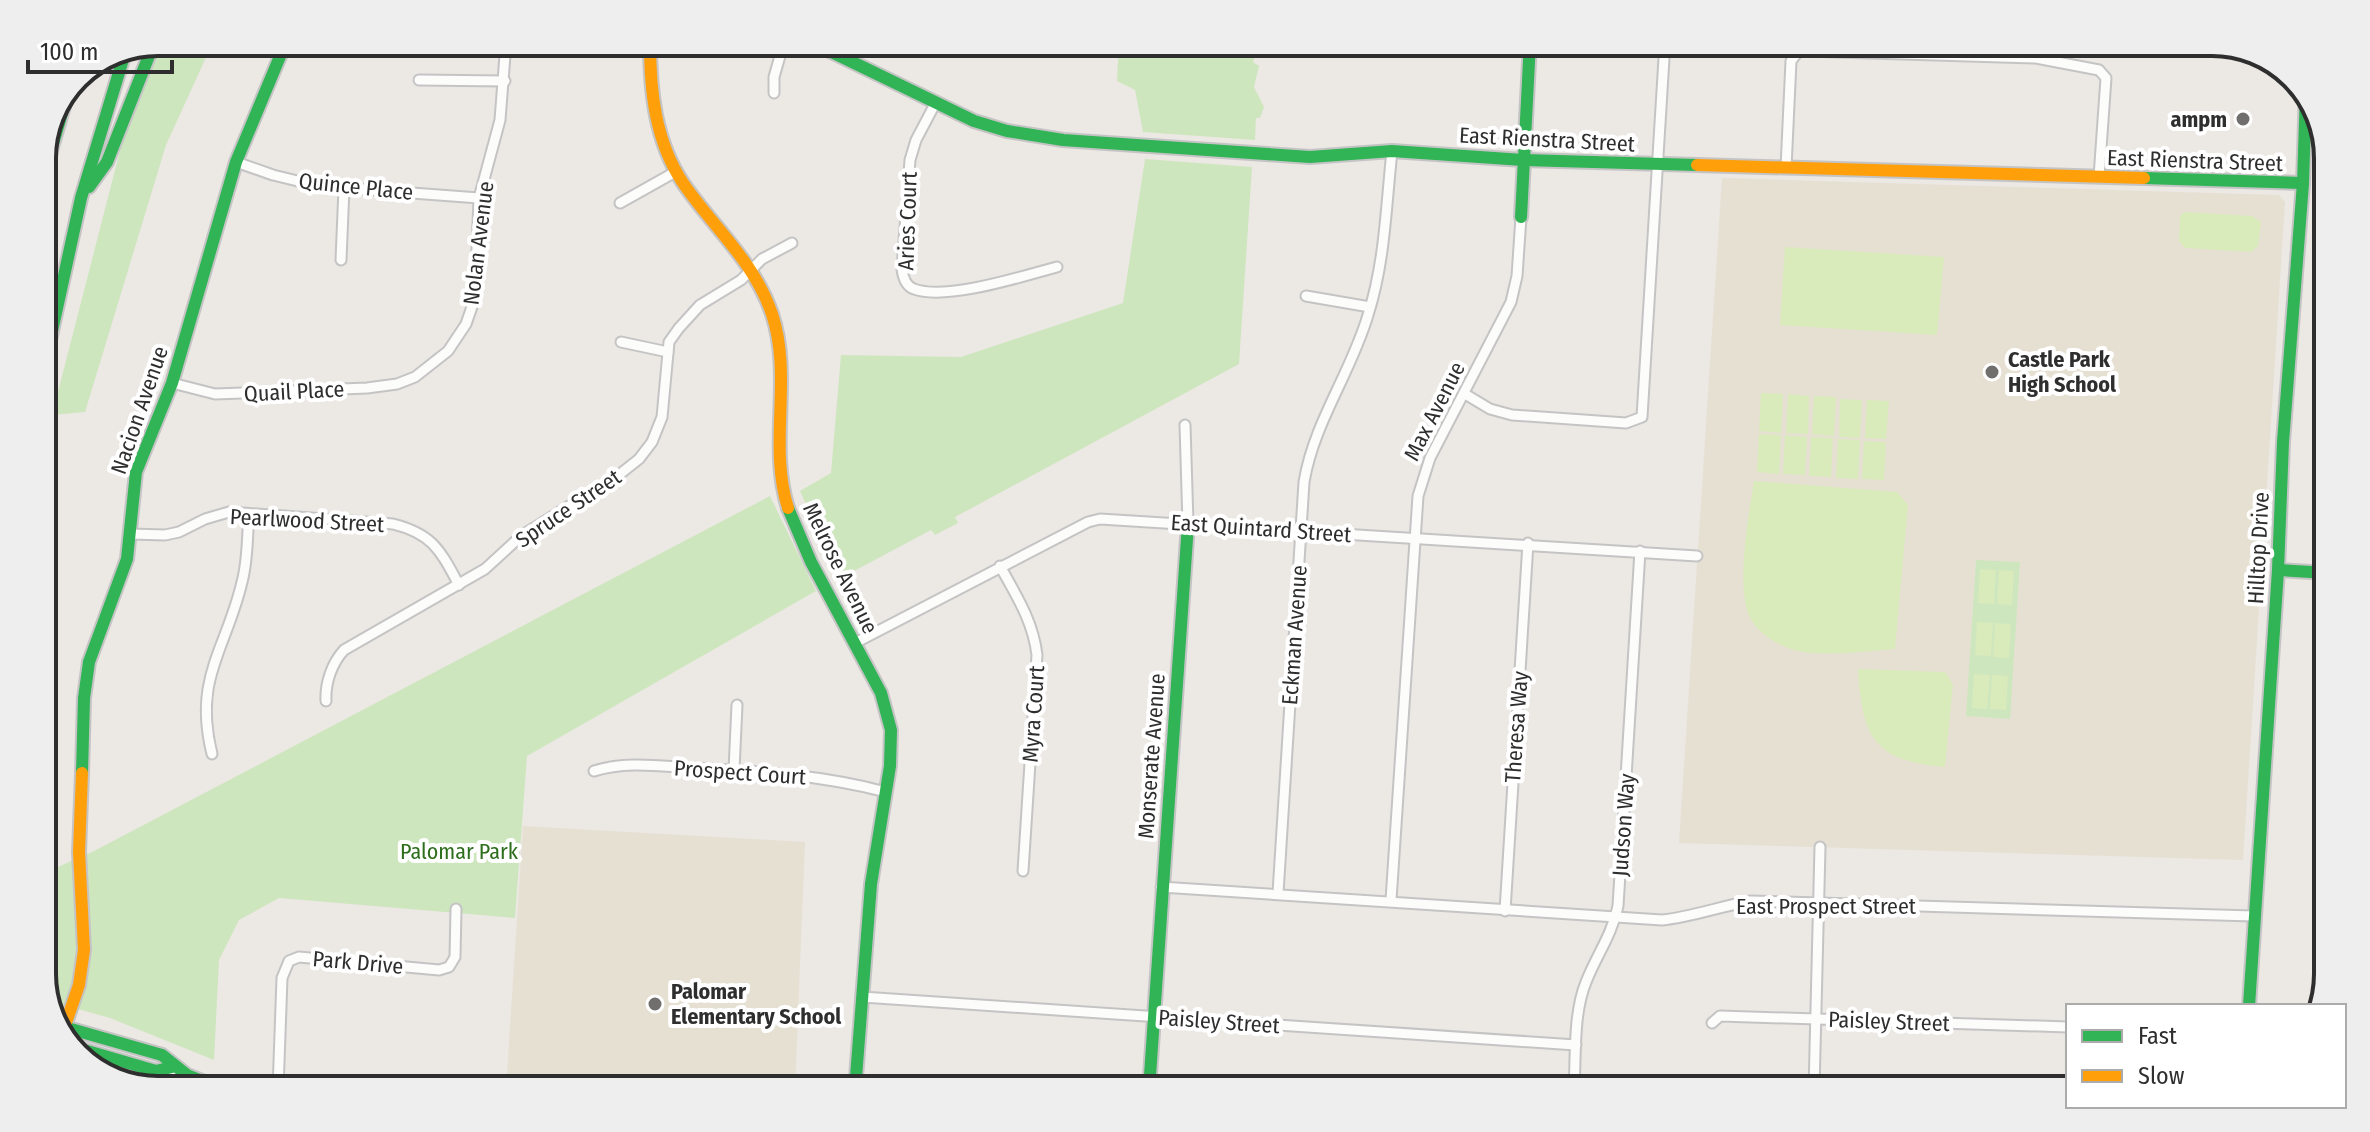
<svg xmlns="http://www.w3.org/2000/svg" width="2370" height="1132" viewBox="0 0 2370 1132" font-family="'Fira Sans Condensed',sans-serif">
  <style>
    .education { fill: #e6e0d3 }
    .green { fill: #cee6be }
    .pitch { fill: #d9eabb }
    .lines { fill: none; stroke-linecap: round; stroke-linejoin: round }
    .street-casing { stroke: #c5c4c5; stroke-width: 13 }
    .fast-casing { stroke: #c5c4c5; stroke-width: 16 }
    .slow-casing { stroke: #c5c4c5; stroke-width: 16 }
    .street { stroke: #fcfcfb; stroke-width: 9 }
    .fast { stroke: #30b455; stroke-width: 12 }
    .slow { stroke: #ff9f0a; stroke-width: 12 }
    .poi-dot { fill: #706f6e; stroke: #fff; stroke-width: 3 }
    .labels { text-anchor: middle; stroke-width: 8; stroke-linejoin: round; paint-order: stroke }
    .poi-label { font-size: 22px; font-weight: bold; fill: #2e2e2e; stroke: #fff; text-anchor: start }
    .street-label { font-size: 22px; fill: #2e2e2e; stroke: #fff }
    .park-label { font-size: 22px; fill: #2c6e1b; stroke: #fff }
    .rim { fill: none; stroke: #2e2e2e; stroke-width: 4 }
  </style>
  <rect width="100%" height="100%" fill="#ece8e4"/>
  <!-- education -->
  <g class="education">
    <polygon points="1722,178 2279,195 2285,202 2243,860 1679,843"/>
    <polygon points="523,826 805,842 795,1090 506,1090"/>
  </g>
  <!-- green -->
  <g class="green">
    <polygon points="158,42 213,42 166,145 85,412 52,415 147,46"/>
    <polygon points="1119,42 1261,42 1253,62 1259,66 1254,87 1264,107 1260,118 1256,118 1255,140 1143,132 1135,90 1117,81"/>
    <polygon points="1145,159 1252,167 1239,364 955,517 958,523 935,535 931,530 839,579 800,491 831,473 841,355 961,357 1123,303"/>
    <polygon points="770,496 816,591 527,756 515,918 279,898 239,920 219,960 214,1060 110,1018 49,1001 42,982 42,874 94,851"/>
    <polygon points="1976,560 2020,562 2010,719 1966,716"/>
  </g>
  <!-- pitch -->
  <g class="pitch">
    <polygon points="2184,212 2252,216 2261,222 2258,246 2251,252 2185,248 2179,241 2180,216"/>
    <polygon points="1785,247 1944,257 1937,335 1780,325"/>
    <polygon points="1761,393 1783,394 1781,433 1759,431"/>
    <polygon points="1788,394 1809,396 1808,434 1786,433"/>
    <polygon points="1814,396 1836,397 1834,436 1812,434"/>
    <polygon points="1840,399 1862,400 1860,438 1839,437"/>
    <polygon points="1867,400 1889,401 1886,439 1865,438"/>
    <polygon points="1759,434 1781,435 1779,474 1757,472"/>
    <polygon points="1785,435 1807,437 1805,475 1783,474"/>
    <polygon points="1811,437 1833,438 1831,477 1809,476"/>
    <polygon points="1838,439 1860,440 1858,479 1836,478"/>
    <polygon points="1864,441 1886,442 1884,480 1862,479"/>
    <path d="M1754 481 1897 492 1908 505 1895 649C1867 651 1816 658 1791 649 1776 644 1760 634 1752 621 1734 595 1749 512 1754 481Z"/>
    <polygon points="1980,569 1996,570 1994,604 1978,603"/>
    <polygon points="1999,570 2014,571 2012,605 1997,604"/>
    <polygon points="1977,622 1993,623 1991,656 1975,655"/>
    <polygon points="1995,623 2011,624 2009,658 1993,657"/>
    <path d="M1858 669 1945 672 1953 684 1945 767C1872 761 1862 736 1858 669Z"/>
    <polygon points="1974,674 1990,675 1987,709 1972,708"/>
    <polygon points="1992,675 2008,676 2006,710 1990,709"/>
  </g>
  <g class="lines">
    <!-- street casing -->
    <g class="street-casing">
      <g id="street">
        <polyline points="419,80 505,81"/>
        <polyline points="774,93 774,77 784,42"/>
        <path d="M935 104 916 140 910 160 902 269C903 277 905 286 914 289 946 301 1023 276 1057 267"/>
        <polyline points="236,162 273,175 318,186 479,198"/>
        <polyline points="1786,168 1791,61 1798,52 1803,51 2036,58 2099,70 2106,78 2099,177"/>
        <polyline points="620,203 677,171"/>
        <polyline points="341,260 344,188"/>
        <polyline points="1306,296 1370,307"/>
        <polyline points="621,342 668,352"/>
        <polyline points="172,383 215,394 367,388 397,384 415,377 448,351 466,324 475,298 479,198 500,120 506,42"/>
        <polyline points="1465,394 1490,409 1512,415 1626,423 1642,417 1665,42"/>
        <polyline points="1185,425 1188,524"/>
        <path d="M131 534 165 535 179 532 205 519 229 512 393 524C433 534 440 550 459 585"/>
        <path d="M1000 566C1016 595 1033 621 1037 655L1023 871"/>
        <polyline points="855,643 1088,522 1100,519 1697,556"/>
        <path d="M326 701C325 683 332 663 344 650L485 569 521 536 620 474 639 459 652 442 662 417 669 342 679 328 700 305 741 280 762 259 792 243"/>
        <path d="M212 754C193 678 226 650 242 582 248 560 247 537 249 515"/>
        <polyline points="734,770 737,705"/>
        <path d="M594 771C626 761 658 766 692 768 757 771 822 775 886 792"/>
        <path d="M1161 887 1662 920C1692 917 1721 906 1751 901L2253 916"/>
        <path d="M1278 893 1304 482C1314 422 1351 373 1368 315 1385 262 1386 206 1392 151"/>
        <polyline points="1391,900 1418,496 1430,458 1511,302 1517,276 1521,217"/>
        <polyline points="1505,911 1528,543"/>
        <polyline points="862,997 1576,1045"/>
        <polyline points="1712,1023 1720,1016 2068,1027"/>
        <polyline points="165,1090 172,1067"/>
        <polyline points="278,1090 282,978 289,961 299,957 439,970 449,967 455,957 456,909"/>
        <path d="M1574 1090C1576 1056 1573 1014 1586 982 1596 956 1612 935 1618 906L1640 551"/>
        <polyline points="1814,1090 1820,847"/>
      </g>
    </g>
    <!-- fast casing -->
    <g class="fast-casing">
      <g id="fast">
        <polyline points="811,42 974,121 1007,131 1063,140 1310,157 1392,151 1523,160 1697,165"/>
        <polyline points="2144,178 2303,183"/>
        <polyline points="42,181 67,96"/>
        <polyline points="89,187 107,162 154,43"/>
        <polyline points="1521,217 1530,42"/>
        <polyline points="42,377 81,198 124,56"/>
        <polyline points="788,508 811,562 881,693 891,730 890,766 871,884 855,1090"/>
        <polyline points="2278,570 2328,573"/>
        <polyline points="82,773 84,698 89,662 127,559 136,472 172,383 236,162 286,42"/>
        <polyline points="2249,1006 2278,570 2283,442 2303,183 2306,91"/>
        <polyline points="57,1025 162,1055 187,1075 207,1083 239,1090"/>
        <polyline points="70,1046 156,1071 172,1067"/>
        <polyline points="1149,1090 1188,524"/>
      </g>
    </g>
    <!-- slow casing -->
    <g class="slow-casing">
      <g id="slow">
        <path d="M650 42C650 91 655 141 683 183 713 227 754 261 772 314 793 377 768 445 788 508"/>
        <polyline points="1697,165 2144,178"/>
        <polyline points="61,1037 79,985 84,950 79,852 82,773"/>
      </g>
    </g>
    <!-- street -->
    <use href="#street" class="street"/>
    <!-- fast -->
    <use href="#fast" class="fast"/>
    <!-- slow -->
    <use href="#slow" class="slow"/>
  </g>
  <!-- markers -->
  <g class="poi-dot">
    <circle cx="2243" cy="119" r="8"/>
    <circle cx="1992" cy="372" r="8"/>
    <circle cx="655" cy="1004" r="8"/>
  </g>
  <g class="labels">
    <!-- poi labels -->
    <g class="poi-label">
      <text x="2227" y="127" text-anchor="end">ampm</text>
      <text x="2008" y="367">Castle Park<tspan x="2008" dy="25">High School</tspan></text>
      <text x="671" y="999">Palomar<tspan x="671" dy="25">Elementary School</tspan></text>
    </g>
    <!-- street labels -->
    <g class="street-label">
      <text transform="translate(1547 139) rotate(3)" y="8">East Rienstra Street</text>
      <text transform="translate(2195 160) rotate(2)" y="8">East Rienstra Street</text>
      <text transform="translate(356 186) rotate(6)" y="8">Quince Place</text>
      <text transform="translate(907 221) rotate(-88)" y="8">Aries Court</text>
      <text transform="translate(478 243) rotate(-83)" y="8">Nolan Avenue</text>
      <text transform="translate(294 391) rotate(-3)" y="8">Quail Place</text>
      <text transform="translate(139 410) rotate(-71)" y="8">Nacion Avenue</text>
      <text transform="translate(1434 411) rotate(-63)" y="8">Max Avenue</text>
      <text transform="translate(568 508) rotate(-34)" y="8">Spruce Street</text>
      <text transform="translate(307 520) rotate(3)" y="8">Pearlwood Street</text>
      <text transform="translate(1261 528) rotate(4)" y="8">East Quintard Street</text>
      <text transform="translate(2258 548) rotate(-87)" y="8">Hilltop Drive</text>
      <text transform="translate(841 568) rotate(64)" y="8">Melrose Avenue</text>
      <text transform="translate(1294 635) rotate(-86)" y="8">Eckman Avenue</text>
      <text transform="translate(1033 714) rotate(-86)" y="8">Myra Court</text>
      <text transform="translate(1516 727) rotate(-86)" y="8">Theresa Way</text>
      <text transform="translate(1151 756) rotate(-86)" y="8">Monserate Avenue</text>
      <text transform="translate(740 772) rotate(4)" y="8">Prospect Court</text>
      <text transform="translate(1623 825) rotate(-86)" y="8">Judson Way</text>
      <text x="1826" y="914">East Prospect Street</text>
      <text transform="translate(358 962) rotate(5)" y="8">Park Drive</text>
      <text transform="translate(1219 1021) rotate(4)" y="8">Paisley Street</text>
      <text transform="translate(1889 1021) rotate(2)" y="8">Paisley Street</text>
    </g>
    <!-- park labels -->
    <g class="park-label">
      <text x="459" y="859">Palomar Park</text>
    </g>
  </g>
  <!-- crop -->
  <path d="M0 0H2370V1132H0ZM158 56H2212A102 102 0 0 1 2314 158V974A102 102 0 0 1 2212 1076H158A102 102 0 0 1 56 974V158A102 102 0 0 1 158 56Z" fill="#eee" fill-rule="evenodd"/>
  <path class="rim" d="M158 56H2212A102 102 0 0 1 2314 158V974A102 102 0 0 1 2212 1076H158A102 102 0 0 1 56 974V158A102 102 0 0 1 158 56Z"/>
  <!-- legend -->
  <rect x="2066" y="1004" width="280" height="104" fill="#ffffff" stroke="#ababab" stroke-width="2"/>
  <rect x="2082" y="1030" width="40" height="12" fill="#30b455" stroke="#ababab" stroke-width="2"/>
  <text x="2138" y="1044" font-size="24" fill="#2e2e2e">Fast</text>
  <rect x="2082" y="1070" width="40" height="12" fill="#ff9f0a" stroke="#ababab" stroke-width="2"/>
  <text x="2138" y="1084" font-size="24" fill="#2e2e2e">Slow</text>
  <!-- scale -->
  <path d="M28 60v12h144v-12" fill="none" stroke="#2e2e2e" stroke-width="4"/>
  <text x="40" y="60" font-size="24" fill="#2e2e2e" stroke="#ffffff" stroke-width="6" paint-order="stroke">100 m</text>
</svg>
